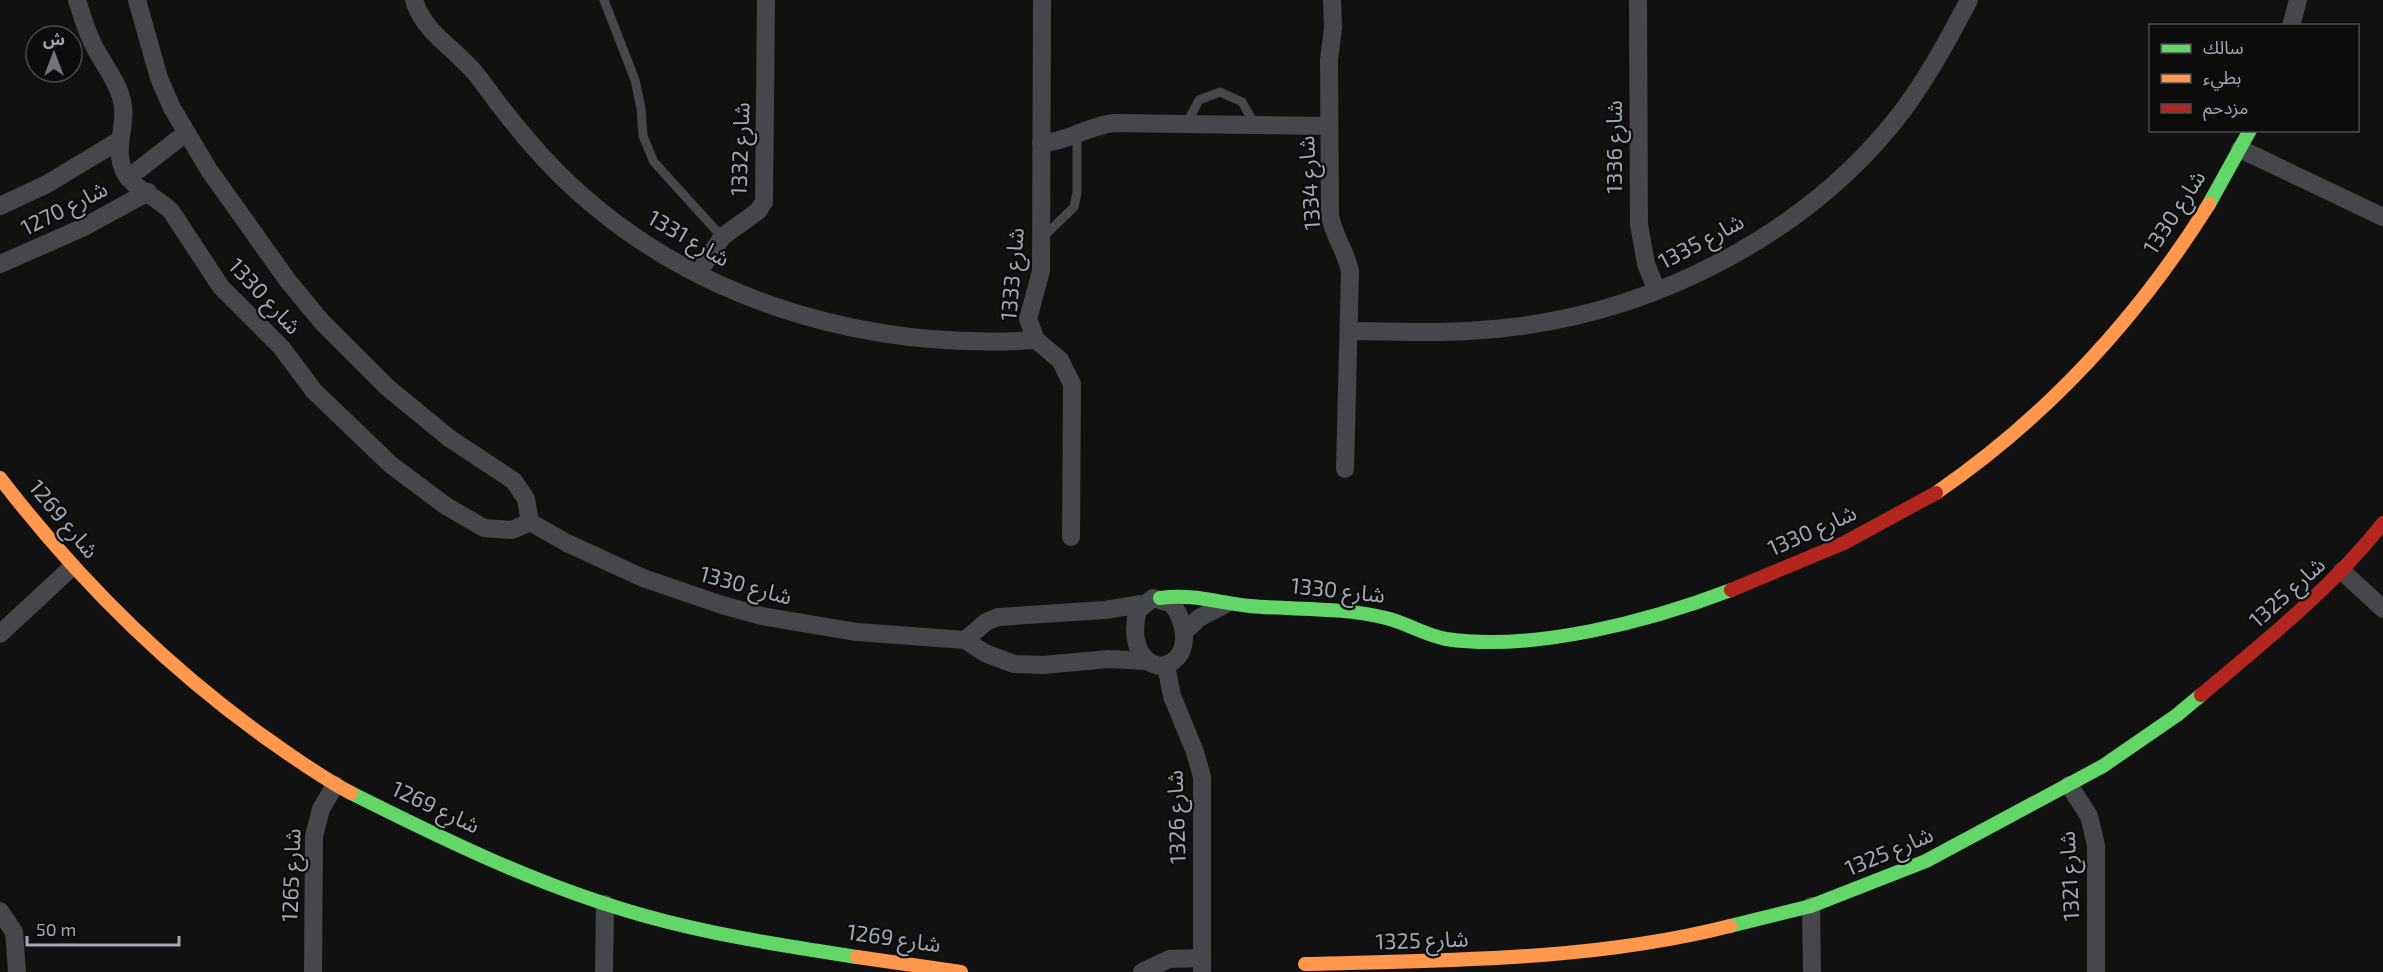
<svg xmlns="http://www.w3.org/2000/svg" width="2383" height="972" viewBox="0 0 2383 972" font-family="'Exo 2','Noto Sans Arabic',sans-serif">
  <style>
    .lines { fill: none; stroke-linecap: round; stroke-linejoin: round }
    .lane { stroke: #46474a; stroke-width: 9 }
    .street { stroke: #46474a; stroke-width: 18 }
    .fast { stroke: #63d668; stroke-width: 14 }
    .slow { stroke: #ff974d; stroke-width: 14 }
    .jam { stroke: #b3261e; stroke-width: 14 }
    .labels { text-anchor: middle; stroke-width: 4.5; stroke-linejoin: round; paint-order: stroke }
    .street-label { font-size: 22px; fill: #a2a9b3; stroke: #0c0c0d }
  </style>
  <rect width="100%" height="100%" fill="#111112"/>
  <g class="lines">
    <!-- lane -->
    <g class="lane">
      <polyline points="604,0 635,80 641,108 643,136 654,162 722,237"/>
      <polyline points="1187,123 1199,100 1220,92 1242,102 1254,123"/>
      <polyline points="1041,239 1074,207 1077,193 1077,136"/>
    </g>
    <!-- street -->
    <g class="street">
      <path d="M77 0C82 16 87 33 95 48 104 65 118 82 122 101 128 125 112 149 125 173 135 190 157 197 171 211L221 287 281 347 314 391 390 464 446 506 484 528 512 530 530 522"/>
      <polyline points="137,0 159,78 172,108 209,170 288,281 322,322 387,387 449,438 514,481 526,499 530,522"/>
      <path d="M414 0C425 36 459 50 480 79 503 111 527 141 555 170 682 298 859 351 1036 340"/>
      <polyline points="1042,0 1041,271 1028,319 1036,340 1060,360 1072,384 1071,537"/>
      <path d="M1332 0 1333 28 1329 60 1330 215C1333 236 1347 252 1350 272L1345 469"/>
      <polyline points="1638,0 1639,224 1646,264 1657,291"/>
      <polyline points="2291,26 2298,0"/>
      <path d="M1041 143C1068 142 1087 126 1114 123L1329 126"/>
      <polyline points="2240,149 2383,217"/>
      <polyline points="128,178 186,133"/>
      <polyline points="0,206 47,184 120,140"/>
      <polyline points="0,264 82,228 148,192"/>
      <polyline points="698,273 722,237 758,211 764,202 766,0"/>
      <path d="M1350 331C1405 332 1459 334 1513 327 1662 309 1813 230 1904 109 1929 75 1949 38 1969 0"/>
      <polyline points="530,522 567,543 643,578 722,605 762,616 857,632 965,640 985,653 1014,664 1043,665 1109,659 1145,661"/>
      <polyline points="2342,571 2383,609"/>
      <path d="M1153 598 1172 604C1188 624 1192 662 1159 666 1134 660 1132 631 1138 610Z"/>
      <polyline points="1184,632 1199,618 1226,604"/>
      <polyline points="0,634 72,567"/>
      <polyline points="965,640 986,622 998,617 1105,610 1141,604"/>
      <polyline points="1166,665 1172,696 1195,752 1202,777 1202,972"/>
      <polyline points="2069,785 2089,816 2096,845 2096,972"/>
      <polyline points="1811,906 1812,972"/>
      <polyline points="0,911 14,932 17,972"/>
      <polyline points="313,972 314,836 321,809 335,785"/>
      <polyline points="604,972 605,904"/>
      <polyline points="1142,972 1169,959 1202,958"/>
    </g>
    <!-- fast -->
    <g class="fast">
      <polyline points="2209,204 2250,130"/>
      <path d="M1160 598C1192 593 1219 603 1250 606 1295 610 1342 607 1386 618 1407 623 1424 635 1446 639 1534 652 1650 621 1731 590"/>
      <path d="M351 793C445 840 541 887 642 915 712 935 786 946 857 957"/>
      <polyline points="1730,926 1811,906 1926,861 2103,766 2177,715 2201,695"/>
    </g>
    <!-- slow -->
    <g class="slow">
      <path d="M0 478C76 577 162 663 263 736 292 756 320 777 351 793"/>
      <path d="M1936 493C2048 416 2137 319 2209 204"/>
      <polyline points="857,957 961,972"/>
      <path d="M1305 964C1447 960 1592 961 1730 926"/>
    </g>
    <!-- jam -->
    <g class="jam">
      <polyline points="1731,590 1844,543 1936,493"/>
      <path d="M2201 695C2265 641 2331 589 2383 523"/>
    </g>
  </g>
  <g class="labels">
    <!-- street labels -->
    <g class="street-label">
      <text transform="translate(1614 147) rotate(-90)" y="8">شارع 1336</text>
      <text transform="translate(740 149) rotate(-88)" y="8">شارع 1332</text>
      <text transform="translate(1309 183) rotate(-94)" y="8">شارع 1334</text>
      <text transform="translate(64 208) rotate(-27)" y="8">شارع 1270</text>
      <text transform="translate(2174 212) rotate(-57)" y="8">شارع 1330</text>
      <text transform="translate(689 238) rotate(30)" y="8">شارع 1331</text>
      <text transform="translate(1701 241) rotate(-28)" y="8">شارع 1335</text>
      <text transform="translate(1012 274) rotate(-85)" y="8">شارع 1333</text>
      <text transform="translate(265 296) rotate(47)" y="8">شارع 1330</text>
      <text transform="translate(64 519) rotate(50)" y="8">شارع 1269</text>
      <text transform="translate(1812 530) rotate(-24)" y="8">شارع 1330</text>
      <text transform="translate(746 585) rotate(15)" y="8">شارع 1330</text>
      <text transform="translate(1338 590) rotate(6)" y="8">شارع 1330</text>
      <text transform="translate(2287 592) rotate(-42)" y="8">شارع 1325</text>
      <text transform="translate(436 807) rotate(25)" y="8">شارع 1269</text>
      <text transform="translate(1176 817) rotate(-92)" y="8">شارع 1326</text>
      <text transform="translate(1889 851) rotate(-23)" y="8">شارع 1325</text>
      <text transform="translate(291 875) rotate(-88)" y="8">شارع 1265</text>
      <text transform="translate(2069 876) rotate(-93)" y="8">شارع 1321</text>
      <text transform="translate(894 938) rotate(8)" y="8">شارع 1269</text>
      <text transform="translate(1422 940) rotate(-2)" y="8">شارع 1325</text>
    </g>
  </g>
  <!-- legend -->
  <rect x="2149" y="24" width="210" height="108" fill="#0c0c0d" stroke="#484b4f" stroke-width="1.5"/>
  <rect x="2161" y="44" width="30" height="9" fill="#63d668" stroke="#484b4f" stroke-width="1.5"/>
  <text x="2203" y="54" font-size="18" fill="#a2a9b3">سالك</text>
  <rect x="2161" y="74" width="30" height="9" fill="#ff974d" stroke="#484b4f" stroke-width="1.5"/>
  <text x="2203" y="84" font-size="18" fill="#a2a9b3">بطيء</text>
  <rect x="2161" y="104" width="30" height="9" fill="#b3261e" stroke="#484b4f" stroke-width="1.5"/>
  <text x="2203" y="114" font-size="18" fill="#a2a9b3">مزدحم</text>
  <!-- north arrow -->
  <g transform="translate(54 54)"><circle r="28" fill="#0c0c0d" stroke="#484b4f" stroke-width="1.5"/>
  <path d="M0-4.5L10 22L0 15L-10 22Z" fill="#6f747b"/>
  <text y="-9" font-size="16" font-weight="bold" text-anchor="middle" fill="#a2a9b3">ش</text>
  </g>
  <!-- scale -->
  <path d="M27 936v9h152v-9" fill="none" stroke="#a2a9b3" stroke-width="3"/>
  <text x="36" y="936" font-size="18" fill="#a2a9b3" stroke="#0c0c0d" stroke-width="4.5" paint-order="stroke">50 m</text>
</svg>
